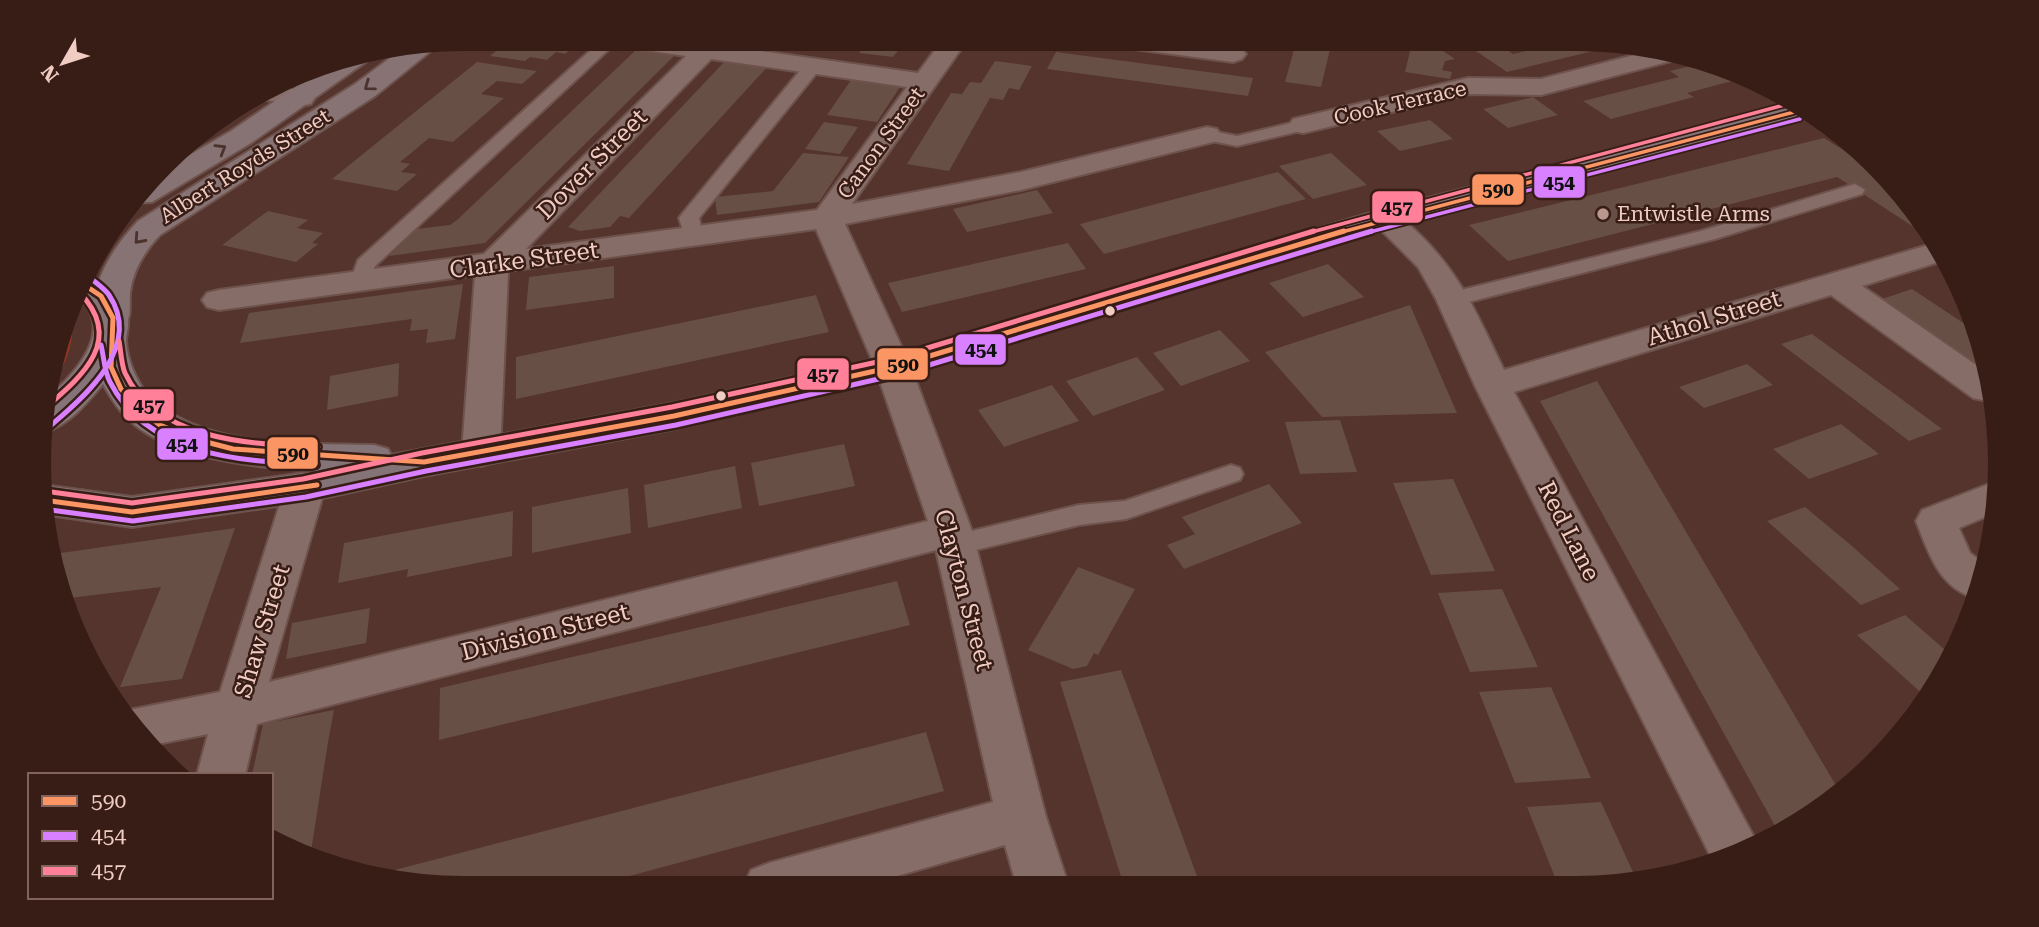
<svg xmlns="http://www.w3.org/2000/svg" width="2039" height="927" font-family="'Roboto Serif',serif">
	<rect width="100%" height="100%" fill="#54342d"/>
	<path fill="#8f3521" d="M71,315C76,345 65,368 46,390L47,381Z"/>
	<g fill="#684f45">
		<path d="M511,39H549L578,43L565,54L556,52L547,60L530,57L525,61L490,56Z"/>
		<path d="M870,39H907L893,57L859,53Z"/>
		<path d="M1297,39L1332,41L1321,87L1285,82Z"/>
		<path d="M1413,39H1425L1455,59L1445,61L1442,70L1452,72L1450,79L1405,72Z"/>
		<path d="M1458,39H1491L1513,54L1576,39L1614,46L1507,72Z"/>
		<path d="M637,49L675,55L485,243L389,256L417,229L450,225L457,220Z"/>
		<path d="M1056,52L1253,78L1248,96L1047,69Z"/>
		<path d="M727,59L769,65L629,218L620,216L610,227L580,231L568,227Z"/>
		<path d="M995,61L1032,66L1019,90L1009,88L1003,100L990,98L949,171L907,164L951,93L962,94L970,82L981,83Z"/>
		<path d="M477,62L537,71L522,84L497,81L481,94L504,98L453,142L429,138L410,154L400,162L410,164L401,172L417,174L397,191L332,179Z"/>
		<path d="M1702,63L1738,71L1747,77L1687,93L1694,97L1611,119L1583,101L1679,77L1670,71Z"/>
		<path d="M851,80L900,87L877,122L827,115Z"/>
		<path d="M1533,97L1558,115L1508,128L1483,109Z"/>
		<path d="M1430,120L1453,139L1400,151L1377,131Z"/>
		<path d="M824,122L858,127L840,154L805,149Z"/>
		<path d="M1824,138L1885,176L1923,233L1837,177L1508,261L1469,225Z"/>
		<path d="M803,153L849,157L819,202L717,215L715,197L773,191Z"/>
		<path d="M1331,153L1367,185L1313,199L1279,166Z"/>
		<path d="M1278,172L1306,199L1104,254L1080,224Z"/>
		<path d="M1037,190L1053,213L967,232L953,209Z"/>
		<path d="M268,211L308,220L297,228L323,233L312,243L318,244L296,262L222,245Z"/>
		<path d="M1068,243L1086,269L902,312L888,283Z"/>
		<path d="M1328,264L1364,297L1303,317L1269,283Z"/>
		<path d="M614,266V298L526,310L529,277Z"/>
		<path d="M463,284L455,339L426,343L428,329L410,331L412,319L240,343L249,313Z"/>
		<path d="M1912,289L1974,330L1982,370L1879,300Z"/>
		<path d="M816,295L829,332L516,399V357Z"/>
		<path d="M1410,305L1457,413L1322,417L1265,352Z"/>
		<path d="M1220,330L1250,361L1181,386L1153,353Z"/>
		<path d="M1812,334L1896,395L1942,429L1909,441L1781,344Z"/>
		<path d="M1137,357L1165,390L1093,416L1066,381Z"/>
		<path d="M399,363L398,396L327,410L330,376Z"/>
		<path d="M1747,364L1773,385L1704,408L1679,387Z"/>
		<path d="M1597,381L1841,794L1779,833L1540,401Z"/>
		<path d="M1052,385L1079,421L1004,447L978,410Z"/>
		<path d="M1340,420L1357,472L1300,474L1285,422Z"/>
		<path d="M1841,424L1879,454L1809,479L1773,449Z"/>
		<path d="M844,444L855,486L759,506L751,463Z"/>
		<path d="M735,466L742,508L648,528L644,485Z"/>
		<path d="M1453,479L1479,536L1495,571L1431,575L1393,483Z"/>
		<path d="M1269,484L1302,523L1184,569L1167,545L1195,534L1182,517Z"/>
		<path d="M628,488L631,533L532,553V507Z"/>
		<path d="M1805,507L1852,546L1900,589L1861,605L1767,521Z"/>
		<path d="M513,511L512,556L407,577L408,569L338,583L344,543Z"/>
		<path d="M235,528L182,679L120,687L161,587L69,598L54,554Z"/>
		<path d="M1078,567L1135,589L1098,655L1094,653L1087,666L1073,669L1028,650Z"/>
		<path d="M897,581L910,625L439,740L440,688Z"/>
		<path d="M1502,589L1538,667L1470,672L1438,593Z"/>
		<path d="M370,608L366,643L286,659L292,623Z"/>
		<path d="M1905,615L1951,655L1927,698L1857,635Z"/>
		<path d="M1121,670L1148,742L1198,879L1167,886H1124L1060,682Z"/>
		<path d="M1551,687L1591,778L1515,783L1479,692Z"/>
		<path d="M334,710L328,742L310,858L301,856L271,838V775H252L263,724Z"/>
		<path d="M926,732L944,791L585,888H463L383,873Z"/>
		<path d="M1601,802L1638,883L1558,885L1527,807Z"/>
	</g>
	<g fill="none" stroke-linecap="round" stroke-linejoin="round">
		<g stroke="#6e524c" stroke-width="4">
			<g id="lane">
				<path d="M603,39H620L375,266L367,287H353L350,282L358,260Z"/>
				<path d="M813,61L821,66L819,70L699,218L703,236L700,240H686L679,218L682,214L807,62Z"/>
				<path d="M1303,120L1309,121L1312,125L1309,129L1237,146L1201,139L1198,135L1207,130L1237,136Z"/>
				<path d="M1855,184L1865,190L1862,194L1715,239L1453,306L1442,299L1445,294L1701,231Z"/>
				<path d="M1231,465L1240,468L1243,474L1240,480L1126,519L1079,525L955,555L946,552L942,545L946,538L955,535L1079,505L1125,501Z"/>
			</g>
		</g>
		<g stroke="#6e524c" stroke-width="4">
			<g id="street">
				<path d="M611,39H674L918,73L943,39H968L852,204L1021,172L1207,127L1217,129L1221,135L1217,141L1021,190L845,224L911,367L972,531L1046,817L1069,887H1017L1005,845L858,887L743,888L751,870L769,863L993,802L936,550L257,724L245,775H197L208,734L152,745L124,711L220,692L285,488L291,478L305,474L319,478L325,488L269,682L928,521L875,367L816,229L508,271L500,452L494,462L481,466L468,462L462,452L475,275L219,310L207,307L202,300L207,293L219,290L484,254L686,56L624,47L615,44ZM711,59L907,87L817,210L526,249Z"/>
				<path d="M1106,39H1173L1233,46L1242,49L1246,54L1242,59L1233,62L1119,47L1110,44Z"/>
				<path d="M1646,52L1674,58L1671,61L1541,95L1468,94L1303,133L1293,131L1289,125L1293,119L1468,78L1541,79Z"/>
				<path d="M282,87L311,92L315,98L311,104L301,106L261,99Z"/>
				<path d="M1385,210C1398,213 1405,221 1415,230C1461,273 1477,315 1504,370L1925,246L1931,245L1942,261L1862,286L1982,369L1988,401L1973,398L1831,295L1514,392L1755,839L1758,845L1739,856L1714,863L1475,386L1436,299L1418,267L1370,219L1374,212Z"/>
				<path d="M1994,482L1997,483L1990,515L1959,528L1970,553L1981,561L1974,598C1938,586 1929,553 1916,521L1922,510Z"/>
			</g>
		</g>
		<g stroke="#6e524c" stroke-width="4">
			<g id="primary">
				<path d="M435,43L432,50L375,96L160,235C144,252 133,270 130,293C129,305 132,315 125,326L113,329L101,326C80,294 116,244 138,221L355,84L402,49Z"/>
				<path d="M370,54L367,61L251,143L152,202L135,203L160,172L231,131L335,60Z"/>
			</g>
		</g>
		<g stroke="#6e524c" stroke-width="4">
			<path id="highway" d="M1788,105L1807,117L1396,226L906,375L674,429L424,476L305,502L132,527L42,514L43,485L132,497L319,471C262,468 172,461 128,419C118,410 110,396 103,384C87,403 69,425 45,432L46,399C74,375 117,330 78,297L86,275C105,279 125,300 128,320C129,327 126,335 126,341C127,362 140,390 156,403C214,449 304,443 374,445L388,449L391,455L674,403L890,356L1374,212Z"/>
		</g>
		<use href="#lane" fill="#876d68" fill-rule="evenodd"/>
		<use href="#street" fill="#876d68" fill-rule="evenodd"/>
		<use href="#primary" fill="#877373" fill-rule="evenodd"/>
		<use href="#highway" fill="#857477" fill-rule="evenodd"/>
		<g stroke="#371d16" stroke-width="7">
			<path id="bus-1-far1" d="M1338,233L1798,111"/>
		</g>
		<g stroke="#371d16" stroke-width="10">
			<g id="bus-1">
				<path d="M83,284L101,296L113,318L111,367L121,389L136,407L160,425L191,438L233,449L424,462L674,416L893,367L1344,231"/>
				<path d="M43,500L132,512L317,485"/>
			</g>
		</g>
		<g stroke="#371d16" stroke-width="7">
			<path id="bus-2-far1" d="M1366,233L1800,119"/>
		</g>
		<g stroke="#371d16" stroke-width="10">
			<g id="bus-2">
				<path d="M101,345C104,357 104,371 110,382C148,457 243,461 316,465"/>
				<path d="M50,426C86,396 143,346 109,295C104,288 96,283 89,277"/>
				<path d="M43,509L133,521L306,497L426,471L676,425L896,375L1372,231"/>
			</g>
		</g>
		<g stroke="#371d16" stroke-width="7">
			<path id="bus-3-far1" d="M1308,233L1788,104"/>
		</g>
		<g stroke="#371d16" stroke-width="10">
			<g id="bus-3">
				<path d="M119,341C121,351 121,363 125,373C157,442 253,444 318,447"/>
				<path d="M46,407C84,375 124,339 80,293"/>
				<path d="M44,491L132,503L303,479L422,453L672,407L891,359L1314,231"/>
			</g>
		</g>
		<use href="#bus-1-far1" stroke="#fb9564" stroke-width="3.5"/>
		<use href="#bus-1" stroke="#fb9564" stroke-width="5"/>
		<use href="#bus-2-far1" stroke="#d880ff" stroke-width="3.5"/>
		<use href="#bus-2" stroke="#d880ff" stroke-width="5"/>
		<use href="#bus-3-far1" stroke="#ff8098" stroke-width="3.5"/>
		<use href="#bus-3" stroke="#ff8098" stroke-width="5"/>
	</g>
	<defs><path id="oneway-chevron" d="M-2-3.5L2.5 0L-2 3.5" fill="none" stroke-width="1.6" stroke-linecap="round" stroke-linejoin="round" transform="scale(1.75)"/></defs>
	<g stroke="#4b322d">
		<use href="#oneway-chevron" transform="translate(369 86) rotate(144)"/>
		<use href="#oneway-chevron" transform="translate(221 149) rotate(-31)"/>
		<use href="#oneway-chevron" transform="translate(139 239) rotate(132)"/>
	</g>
	<circle fill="#b9978e" stroke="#371d16" stroke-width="2.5" cx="1603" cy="214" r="7"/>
	<g fill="#f0ccc3" stroke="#371d16" stroke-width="2.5">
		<circle cx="1110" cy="311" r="6"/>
		<circle cx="721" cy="396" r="6"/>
	</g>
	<g text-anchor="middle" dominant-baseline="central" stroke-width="5" stroke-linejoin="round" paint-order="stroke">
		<g font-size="21" fill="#f0ccc3" stroke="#371d16">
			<text transform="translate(1400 103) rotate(-13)">Cook Terrace</text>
			<text transform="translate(881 143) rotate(-54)">Canon Street</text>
			<text transform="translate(245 166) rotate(-32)">Albert Royds Street</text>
		</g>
		<g font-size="21" fill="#f0ccc3" stroke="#371d16" text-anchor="start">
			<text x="1617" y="214">Entwistle Arms</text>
		</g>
		<g font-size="24" fill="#f0ccc3" stroke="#371d16">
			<text transform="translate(592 164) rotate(-45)">Dover Street</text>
			<text transform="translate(524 260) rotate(-8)">Clarke Street</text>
			<text transform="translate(1714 318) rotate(-17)">Athol Street</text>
			<text transform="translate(1569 531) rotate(63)">Red Lane</text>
			<text transform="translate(964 590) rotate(75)">Clayton Street</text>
			<text transform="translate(262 631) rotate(-73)">Shaw Street</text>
			<text transform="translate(545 632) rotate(-14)">Division Street</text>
		</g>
	</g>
	<path d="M0 0H2039V927H0ZM463 51H1576A412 412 0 0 1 1988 463V464A412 412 0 0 1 1576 876H463A412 412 0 0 1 51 464V463A412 412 0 0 1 463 51Z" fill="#371d16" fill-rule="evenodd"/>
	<g stroke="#371d16" stroke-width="2.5">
		<rect x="1533" y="165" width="53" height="34" rx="7" fill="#d880ff"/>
		<rect x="1471" y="173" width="54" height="33" rx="7" fill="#fb9564"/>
		<rect x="1371" y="190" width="53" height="34" rx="7" fill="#ff8098"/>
		<rect x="954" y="333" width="53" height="33" rx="7" fill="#d880ff"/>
		<rect x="876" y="347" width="53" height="34" rx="7" fill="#fb9564"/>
		<rect x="796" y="357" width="54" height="34" rx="7" fill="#ff8098"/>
		<rect x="122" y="388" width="53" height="34" rx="7" fill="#ff8098"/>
		<rect x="156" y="427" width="53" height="34" rx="7" fill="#d880ff"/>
		<rect x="266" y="436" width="53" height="34" rx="7" fill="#fb9564"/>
	</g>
	<g font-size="19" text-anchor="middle" font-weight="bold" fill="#111">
		<text x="1559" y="189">454</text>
		<text x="1498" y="196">590</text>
		<text x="1397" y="214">457</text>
		<text x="981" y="356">454</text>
		<text x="903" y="371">590</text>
		<text x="823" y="381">457</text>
		<text x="149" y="412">457</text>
		<text x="182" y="451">454</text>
		<text x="293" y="460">590</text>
	</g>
	<rect x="28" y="773" width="245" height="126" fill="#371d16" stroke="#81635b" stroke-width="2"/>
	<rect x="42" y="796" width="35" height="10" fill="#fb9564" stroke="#81635b" stroke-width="2"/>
	<text x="91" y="808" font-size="21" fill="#f0ccc3">590</text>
	<rect x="42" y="831" width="35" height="10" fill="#d880ff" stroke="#81635b" stroke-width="2"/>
	<text x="91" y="843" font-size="21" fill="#f0ccc3">454</text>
	<rect x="42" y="866" width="35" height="10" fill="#ff8098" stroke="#81635b" stroke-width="2"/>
	<text x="91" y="878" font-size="21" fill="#f0ccc3">457</text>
	<g transform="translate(63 63) rotate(231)" stroke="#371d16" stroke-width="5" paint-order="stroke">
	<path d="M0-5L12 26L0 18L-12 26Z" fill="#f0ccc3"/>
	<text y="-10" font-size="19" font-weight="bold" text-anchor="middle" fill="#f0ccc3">N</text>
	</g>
</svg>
